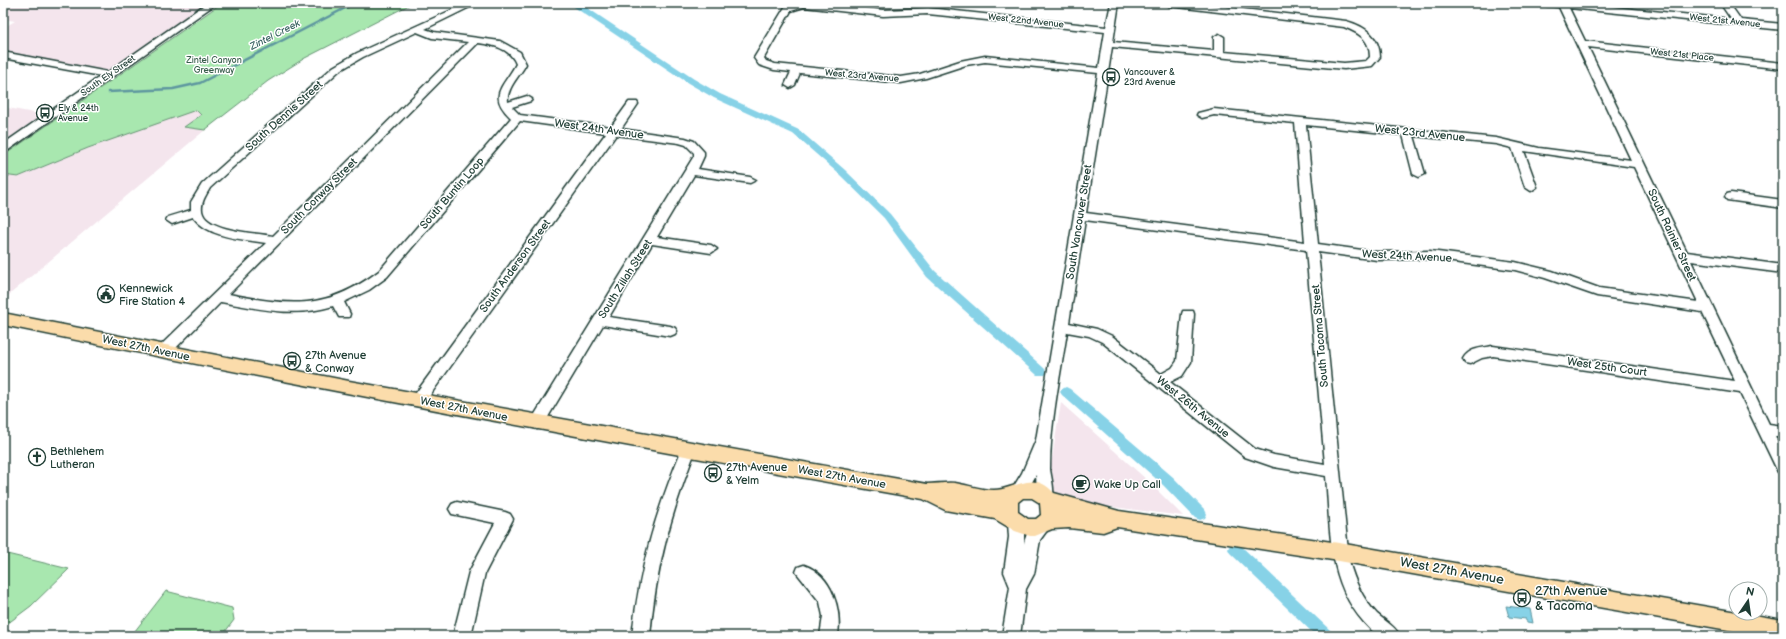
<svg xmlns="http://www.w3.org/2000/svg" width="1786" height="639" font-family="'Balsamiq Sans',sans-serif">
	<rect width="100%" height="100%" fill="#fff"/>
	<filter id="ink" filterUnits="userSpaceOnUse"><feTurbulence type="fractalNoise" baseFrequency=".025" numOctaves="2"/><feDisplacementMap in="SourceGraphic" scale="8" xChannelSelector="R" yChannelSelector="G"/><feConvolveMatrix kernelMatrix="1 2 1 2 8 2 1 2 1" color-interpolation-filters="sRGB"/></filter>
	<g filter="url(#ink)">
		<g fill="#f4e5ed">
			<path d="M3,3H206L107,71L3,51V28L15,21L3,19Z"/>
			<path d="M3,107L44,115L3,142Z"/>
			<path d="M196,109L201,115L185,127L205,130L3,300V175L18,177L88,148Z"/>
			<path d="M1061,403L1147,480L1183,516L1097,505L1080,506L1070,504L1051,491L1049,477Z"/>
		</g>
		<g fill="#a8e7af" stroke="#649272">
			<path d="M222,3H413L305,58L268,81L205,130L184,127L201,115L196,110L88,148L18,177L3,175V156Z"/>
			<path d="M3,553L69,569L31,606L3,627Z"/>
			<path d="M166,591L232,608L234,620L222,636H131Z"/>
		</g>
		<path fill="#87d2e7" stroke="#5d969f" d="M1506,606L1530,609L1533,623L1527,622L1526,619L1509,617Z"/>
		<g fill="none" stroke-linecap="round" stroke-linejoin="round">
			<path stroke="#5d969f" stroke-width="2.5" d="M108,92L173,89L200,83L355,3"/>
			<g fill="#87d2e7" fill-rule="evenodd">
				<path d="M574,3H580L694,79L720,94L799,130L845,170L890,214L935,271L1045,369L1047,372L1045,375H1037L927,277L884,218L839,174L793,134L714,98L688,83L574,7Z"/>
				<path d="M1066,387L1070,389L1173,477L1205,510L1207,514L1205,518L1200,520L1195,518L1163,485L1062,395L1060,392L1062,389Z"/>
				<path d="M1235,543L1240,545L1331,631L1333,636H1316L1230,553L1228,549L1230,545Z"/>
			</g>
			<g stroke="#1f3d34" stroke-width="3">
				<g id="minor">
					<path d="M207,3H217L7,151L3,152V144L101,76L3,58V52L108,72Z"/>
					<path d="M467,3H478L425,29L434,32L500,41L520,52L526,64C520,76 506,88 508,102L527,96L532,99L531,101L512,107L520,115L611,127L629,102H637L638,104L621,129L685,138L694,141L704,152V156L698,169L750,177L756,180L750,183L694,175L657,237L711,245L717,249L711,253L652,244L609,317L670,326L675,328L677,331L675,334L670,336L603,325L542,427L537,429L532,427L530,423L532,419L694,156V153L686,145L679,143L616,135L423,405L418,406L413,405L411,401L413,397L606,133L520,121L387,277L369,290L344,302L350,314L349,317H339L333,306C293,318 261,309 221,302L168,356L163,357L158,356L156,352L158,348L266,243C241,239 209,238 193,217L172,224L166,220L168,217L191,210V202L202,184L333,67L357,53ZM417,32L432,38L468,42L273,236C256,233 210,231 203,214C199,205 206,195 210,188L339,71L363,57ZM478,43C493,45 510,48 516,64C503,88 487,95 511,118L379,271C326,311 290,306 229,294Z"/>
					<path d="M798,3H819L883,10L928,8L1106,27L1111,3H1119L1113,42L1214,51V37L1219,34L1224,37V52L1344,63L1366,61L1370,57C1370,39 1359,33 1344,27L1169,6L1165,3H1192L1346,21C1365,26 1380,37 1380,57L1372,66L1344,69L1112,47L1086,213L1305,242L1295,123L1214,115L1202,118L1197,115L1198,113L1214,109L1496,138L1539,148L1631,160L1559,7L1547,6L1543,3H1574L1731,19L1720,3H1729L1741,20L1783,24V30L1569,8L1585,41L1783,63V69L1588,47L1687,252L1783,265V273L1691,261L1769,424L1783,426V438L1775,436L1783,453V474L1778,472L1740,393L1493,356L1482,358L1470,364L1465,363L1463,359C1469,348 1482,348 1493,346L1735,381L1702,312L1597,296L1545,278L1515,270L1430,259L1377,260L1318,252L1349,561C1355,582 1362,598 1377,614C1385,621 1395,626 1400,636H1378C1327,593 1331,537 1326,476L1274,467L1245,457L1102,342L1089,336L1067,332C1060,377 1050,423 1050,469C1051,478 1056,493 1051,502L1046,503L1041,502L1037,490L1036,475L1024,496L1019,497L1014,496L1011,491L1022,473L1036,440L1098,73L985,62L966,65L926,78L901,83L800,73L795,85L790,88L785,85L791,72L774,70L759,65L754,58L785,7ZM804,7L883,16L928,14L1105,32L1099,68L985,56L960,61L920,74L901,77L775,64L766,61L764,58L791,11ZM1306,125L1403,135L1413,174L1419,177L1425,174L1414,136L1496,144L1512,148L1525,187L1531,191L1537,187L1524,151L1634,167L1698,302L1599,288L1552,271L1515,262L1430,251L1377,252L1318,244ZM1085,220L1306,250L1325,464L1274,455L1255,449L1170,382L1182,376L1191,362L1194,314L1193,311H1183L1182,314L1177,361L1172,368L1161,374L1112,336L1097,329L1069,323Z"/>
					<path d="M1731,193L1783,200V208L1727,200L1725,197L1727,194Z"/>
					<path d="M689,443L694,445L696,449C671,514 656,566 650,636H632C640,566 655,514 682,449L684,445Z"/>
					<path d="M457,502L505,512L510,514L513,519L485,573L471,636H453L469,572L495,523L452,514L449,509L452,504Z"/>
					<path d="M1016,516L1022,518L1024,523V544C1026,532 1036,516 1049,520L1051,525L1040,540L1034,574L1026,589L1020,636H1002L1010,587L1004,572L1009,537L1008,523L1010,518Z"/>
					<path d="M804,565C832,575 842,609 838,636H820L823,616L820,602L796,572L798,567Z"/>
				</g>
			</g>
			<g stroke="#1f3d34" stroke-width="3">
				<path id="major" d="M3,313L349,381L927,484C936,484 946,482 955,483C968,485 981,490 994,490C1015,490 1033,469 1054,493L1119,511L1339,543L1783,620V636H1762L1339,561L1117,527L1103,532L1069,528L1052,529L1035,536H1030L1015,531L995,519L945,510L923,499C616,444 309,388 3,325ZM1023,498H1032L1040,503L1041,515L1036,519H1028L1018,512V502Z"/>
			</g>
			<use href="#minor" fill="#fff" fill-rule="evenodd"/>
			<use href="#major" fill="#fbdcab" fill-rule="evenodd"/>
		</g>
	</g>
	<defs>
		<g id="bus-ring" transform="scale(0.9)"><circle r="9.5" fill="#fff" stroke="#1f3d34" stroke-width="1.5"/><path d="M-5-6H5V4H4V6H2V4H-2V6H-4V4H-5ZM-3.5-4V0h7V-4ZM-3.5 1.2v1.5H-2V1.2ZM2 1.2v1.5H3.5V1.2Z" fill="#1f3d34"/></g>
		<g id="civic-ring" transform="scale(0.9)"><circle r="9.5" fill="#fff" stroke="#1f3d34" stroke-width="1.5"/><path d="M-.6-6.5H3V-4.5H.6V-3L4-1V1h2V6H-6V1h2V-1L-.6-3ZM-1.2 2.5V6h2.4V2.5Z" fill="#1f3d34"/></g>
		<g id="church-ring" transform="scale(0.9)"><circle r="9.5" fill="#fff" stroke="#1f3d34" stroke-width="1.5"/><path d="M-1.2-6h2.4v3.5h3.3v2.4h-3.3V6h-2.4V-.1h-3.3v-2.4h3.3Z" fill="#1f3d34"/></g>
		<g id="cafe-ring" transform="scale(0.9)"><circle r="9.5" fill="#fff" stroke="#1f3d34" stroke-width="1.5"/><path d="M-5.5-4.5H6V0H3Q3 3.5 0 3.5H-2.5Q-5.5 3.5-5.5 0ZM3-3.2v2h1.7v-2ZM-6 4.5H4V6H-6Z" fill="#1f3d34"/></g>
	</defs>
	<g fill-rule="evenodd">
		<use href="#bus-ring" x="1111" y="77"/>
		<use href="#bus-ring" x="45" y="113"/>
		<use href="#civic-ring" x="106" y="294"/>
		<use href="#bus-ring" x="292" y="361"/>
		<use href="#church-ring" x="37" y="457"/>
		<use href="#bus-ring" x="713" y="473"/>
		<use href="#cafe-ring" x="1081" y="484"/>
		<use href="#bus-ring" x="1522" y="598"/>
	</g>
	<g text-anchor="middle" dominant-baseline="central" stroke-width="3" stroke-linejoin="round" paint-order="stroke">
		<g font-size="9" fill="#1f3d34" stroke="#fff">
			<text transform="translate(1026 21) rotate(6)">West 22nd Avenue</text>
			<text transform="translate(1725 21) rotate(6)">West 21st Avenue</text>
			<text transform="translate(1682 55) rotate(6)">West 21st Place</text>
			<text transform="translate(108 76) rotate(-35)">South Ely Street</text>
			<text transform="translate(862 76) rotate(5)">West 23rd Avenue</text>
		</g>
		<g font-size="9" fill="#3a5f4d" stroke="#fff">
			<text x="214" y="60">Zintel Canyon<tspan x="214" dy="10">Greenway</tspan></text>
		</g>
		<g font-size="9" fill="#1f3d34" stroke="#fff" text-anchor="start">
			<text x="1124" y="72">Vancouver &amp;<tspan x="1124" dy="10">23rd Avenue</tspan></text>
			<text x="58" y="108">Ely &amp; 24th<tspan x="58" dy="10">Avenue</tspan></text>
		</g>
		<g font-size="10" font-style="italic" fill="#396261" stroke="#fff">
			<text transform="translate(275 35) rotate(-27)">Zintel Creek</text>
		</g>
		<g font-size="11" fill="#1f3d34" stroke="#fff">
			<text transform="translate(284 116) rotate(-42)">South Dennis Street</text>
			<text transform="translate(599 129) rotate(8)">West 24th Avenue</text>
			<text transform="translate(1420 133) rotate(6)">West 23rd Avenue</text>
			<text transform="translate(452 193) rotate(-49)">South Buntin Loop</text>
			<text transform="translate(319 196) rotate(-45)">South Conway Street</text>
			<text transform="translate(1079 222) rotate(-81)">South Vancouver Street</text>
			<text transform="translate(1672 235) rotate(65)">South Rainier Street</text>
			<text transform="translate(1407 256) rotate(3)">West 24th Avenue</text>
			<text transform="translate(515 266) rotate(-54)">South Anderson Street</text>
			<text transform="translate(625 279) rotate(-58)">South Zillah Street</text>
			<text transform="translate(1320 336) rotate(-95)">South Tacoma Street</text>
			<text transform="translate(146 348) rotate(12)">West 27th Avenue</text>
			<text transform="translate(1607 367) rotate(8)">West 25th Court</text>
			<text transform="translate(1193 407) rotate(39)">West 26th Avenue</text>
			<text transform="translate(464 409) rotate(11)">West 27th Avenue</text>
			<text transform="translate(842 477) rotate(10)">West 27th Avenue</text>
		</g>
		<g font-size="11" fill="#1f3d34" stroke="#fff" text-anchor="start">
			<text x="119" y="288">Kennewick<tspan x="119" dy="13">Fire Station 4</tspan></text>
			<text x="305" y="355">27th Avenue<tspan x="305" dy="13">&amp; Conway</tspan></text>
			<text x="50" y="451">Bethlehem<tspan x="50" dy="13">Lutheran</tspan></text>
			<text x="726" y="467">27th Avenue<tspan x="726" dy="13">&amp; Yelm</tspan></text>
			<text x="1094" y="484">Wake Up Call</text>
		</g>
		<g font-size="13" fill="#1f3d34" stroke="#fff">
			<text transform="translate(1452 571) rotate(10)">West 27th Avenue</text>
		</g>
		<g font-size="13" fill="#1f3d34" stroke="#fff" text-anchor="start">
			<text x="1535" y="591">27th Avenue<tspan x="1535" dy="15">&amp; Tacoma</tspan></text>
		</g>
	</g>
	<rect width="1786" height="639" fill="none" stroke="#fff" stroke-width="16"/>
	<rect x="8" y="8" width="1770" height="623" fill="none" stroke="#1f3d34" stroke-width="1.5" filter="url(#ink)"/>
	<g transform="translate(1748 601) rotate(13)"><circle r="19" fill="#ffffff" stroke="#a5b1ae"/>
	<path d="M0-3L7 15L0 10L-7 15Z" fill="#1f3d34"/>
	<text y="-6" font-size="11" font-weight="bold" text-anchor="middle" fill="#1f3d34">N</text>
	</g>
</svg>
